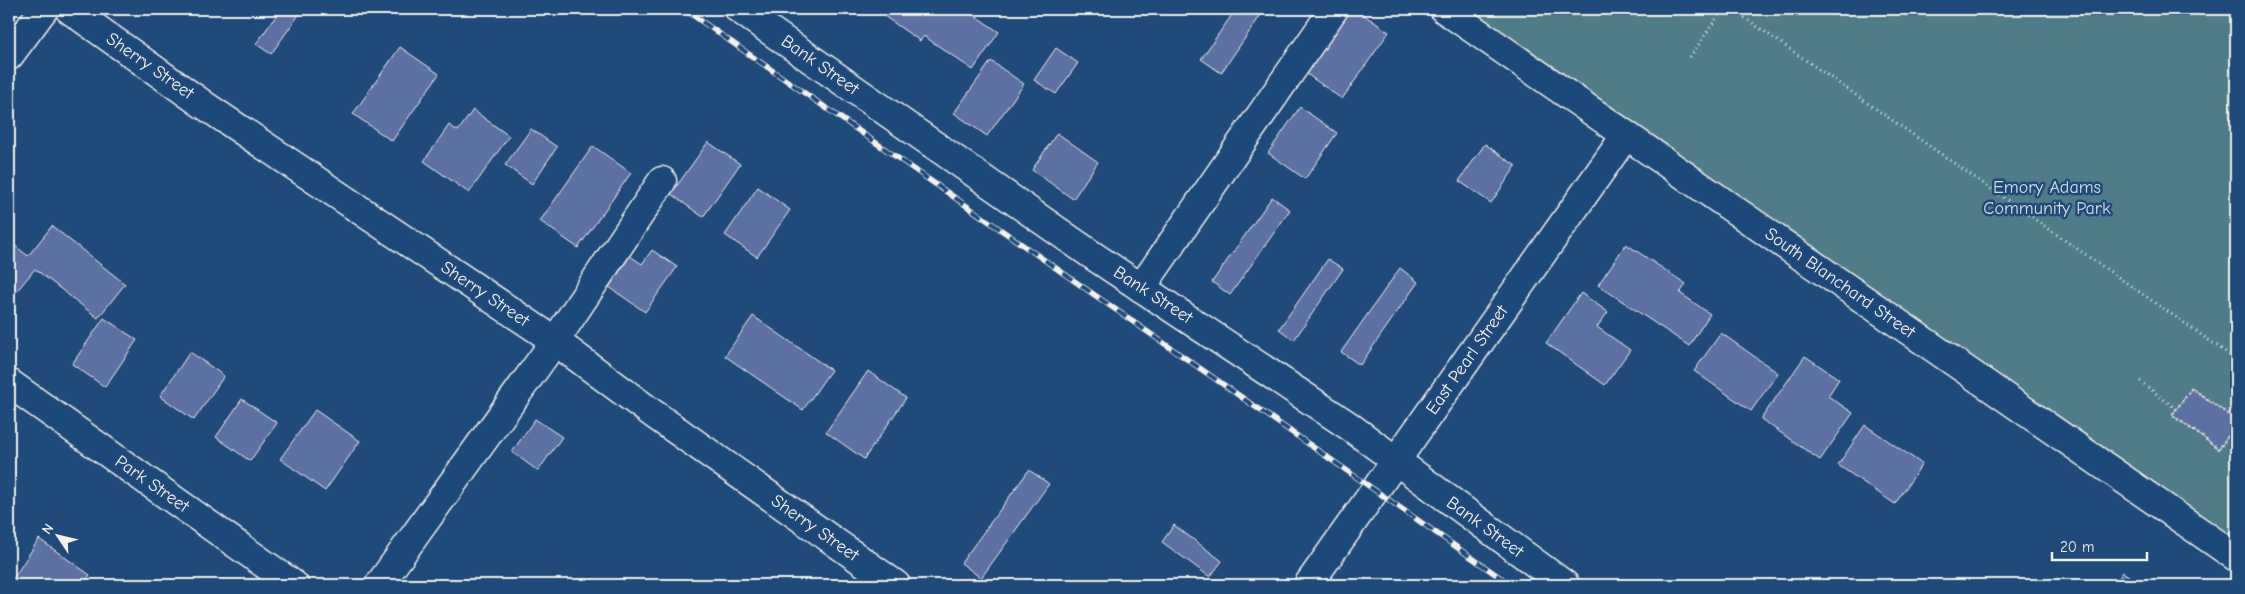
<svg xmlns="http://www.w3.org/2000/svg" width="2245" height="594" font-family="'Comic Neue',sans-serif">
	<rect width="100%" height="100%" fill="#1f4a7a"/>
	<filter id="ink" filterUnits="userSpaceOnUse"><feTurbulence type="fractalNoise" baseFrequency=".02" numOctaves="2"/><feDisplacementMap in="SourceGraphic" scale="10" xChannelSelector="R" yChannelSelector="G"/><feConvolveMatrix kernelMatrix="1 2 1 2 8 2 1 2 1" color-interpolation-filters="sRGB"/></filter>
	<g filter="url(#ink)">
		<path fill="#4f7c86" stroke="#a2b6b7" d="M1445,9H2236V558Z"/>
		<g fill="#5c71a2" stroke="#f4f1e8">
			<path d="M281,9H303L271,54L256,44Z"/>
			<path d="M889,9H965L999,32L973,70L924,36L920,41L884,16Z"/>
			<path d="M1236,9H1265L1221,73L1201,59Z"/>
			<path d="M1348,9H1355L1389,32L1342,99L1304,72Z"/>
			<path d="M400,47L439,74L392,141L353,114Z"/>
			<path d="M1056,48L1078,63L1056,94L1034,80Z"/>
			<path d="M991,61L1024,84L987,136L954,113Z"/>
			<path d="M1300,107L1337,133L1305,179L1268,153Z"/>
			<path d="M473,110L509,136L469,193L424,161L449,125L458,131Z"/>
			<path d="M531,129L557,147L532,184L505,165Z"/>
			<path d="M1057,133L1098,162L1073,199L1032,170Z"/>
			<path d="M708,142L740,164L703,217L671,194Z"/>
			<path d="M1485,144L1516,166L1491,203L1459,181Z"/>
			<path d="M593,146L631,173L578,248L540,221Z"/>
			<path d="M758,187L790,210L757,257L725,235Z"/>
			<path d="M1272,197L1290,210L1230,295L1212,282Z"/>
			<path d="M52,226L125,284L98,318L35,269L15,293L9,288V241L28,256Z"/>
			<path d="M1626,244L1686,284L1680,293L1710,314L1689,346L1598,285Z"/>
			<path d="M652,250L677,267L645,312L609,287L630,256L642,264Z"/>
			<path d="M1328,259L1343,269L1294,340L1279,329Z"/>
			<path d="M1400,268L1418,282L1360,365L1341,352Z"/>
			<path d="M1581,293L1608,312L1597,327L1630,350L1605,385L1546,343Z"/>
			<path d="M753,316L831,370L803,410L725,356Z"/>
			<path d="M104,318L137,340L105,387L72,364Z"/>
			<path d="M1721,333L1778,373L1751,411L1694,371Z"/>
			<path d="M190,352L224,376L194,420L160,396Z"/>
			<path d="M1805,356L1839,379L1828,396L1853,413L1820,460L1761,419Z"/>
			<path d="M868,371L906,398L864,459L826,432Z"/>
			<path d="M2192,388L2236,420V425L2219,449L2172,415Z"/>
			<path d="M242,399L277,423L250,461L216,437Z"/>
			<path d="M315,410L360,441L325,491L280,459Z"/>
			<path d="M535,419L562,437L538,471L512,452Z"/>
			<path d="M1865,425L1922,464L1895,504L1838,465Z"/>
			<path d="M1029,470L1049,484L981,578L961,563Z"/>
			<path d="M1174,525L1222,561L1210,577L1162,542Z"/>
			<path d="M39,539L90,575L83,585H9Z"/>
			<path d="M2123,572L2141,585H2114Z"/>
		</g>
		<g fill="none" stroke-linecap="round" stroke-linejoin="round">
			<g stroke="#f4f1e8" stroke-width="31">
				<g id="minor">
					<path d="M69,9L204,105L555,341L652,413L896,585"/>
					<path d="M739,9L1092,255L1349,426L1565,585"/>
					<path d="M1444,9L2236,557"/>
					<path d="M9,56L44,9"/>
					<path d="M1141,288L1334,9"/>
					<path d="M9,383L294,585"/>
					<path d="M379,585L555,341L662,181"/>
					<path d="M1308,585L1626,135"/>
				</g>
			</g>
			<g stroke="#f4f1e8" stroke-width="3" stroke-dasharray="1 4" stroke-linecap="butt">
				<path d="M1732,9L2236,359"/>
				<path d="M1690,57L1723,9"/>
				<path d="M2140,381L2176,409"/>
				<path d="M2236,420L2192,388L2172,415L2219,449L2236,425"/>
			</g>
			<use href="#minor" stroke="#1f4a7a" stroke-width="28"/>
			<g stroke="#f4f1e8" stroke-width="5.5">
				<path id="rail" d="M684,9L1511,585"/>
			</g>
			<use href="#rail" stroke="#1f4a7a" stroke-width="4" stroke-dasharray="11" stroke-linecap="butt"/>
		</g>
	</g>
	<g text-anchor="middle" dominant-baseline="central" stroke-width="5" stroke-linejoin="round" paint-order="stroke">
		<g font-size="18" fill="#f4f1e8" stroke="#1f4a7a">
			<text transform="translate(820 65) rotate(35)">Bank Street</text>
			<text transform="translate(150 66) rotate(35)">Sherry Street</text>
			<text transform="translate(1840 283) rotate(35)">South Blanchard Street</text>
			<text transform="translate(485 294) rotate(34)">Sherry Street</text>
			<text transform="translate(1153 295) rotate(33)">Bank Street</text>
			<text transform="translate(1467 360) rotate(-55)">East Pearl Street</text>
			<text transform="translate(152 484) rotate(35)">Park Street</text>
			<text transform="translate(1485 527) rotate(36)">Bank Street</text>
			<text transform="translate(815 528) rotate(35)">Sherry Street</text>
		</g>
		<g font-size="18" fill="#dbdfd9" stroke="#1f4a7a">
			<text x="2047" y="187">Emory Adams<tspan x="2047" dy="21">Community Park</tspan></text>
		</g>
	</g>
	<rect width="2245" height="594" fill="none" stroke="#1f4a7a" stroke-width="30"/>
	<rect x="15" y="15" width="2215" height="564" fill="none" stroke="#f4f1e8" stroke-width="2" filter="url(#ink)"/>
	<g transform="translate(58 536) rotate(305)" stroke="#1f4a7a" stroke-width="4" paint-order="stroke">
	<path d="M0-4L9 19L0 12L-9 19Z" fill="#f4f1e8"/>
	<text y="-8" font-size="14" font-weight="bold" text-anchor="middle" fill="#f4f1e8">N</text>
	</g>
	<path d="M2052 552v8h95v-8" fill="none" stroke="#f4f1e8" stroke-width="2.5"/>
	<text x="2060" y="552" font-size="15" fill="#f4f1e8" stroke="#1f4a7a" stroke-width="4" paint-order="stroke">20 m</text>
</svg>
